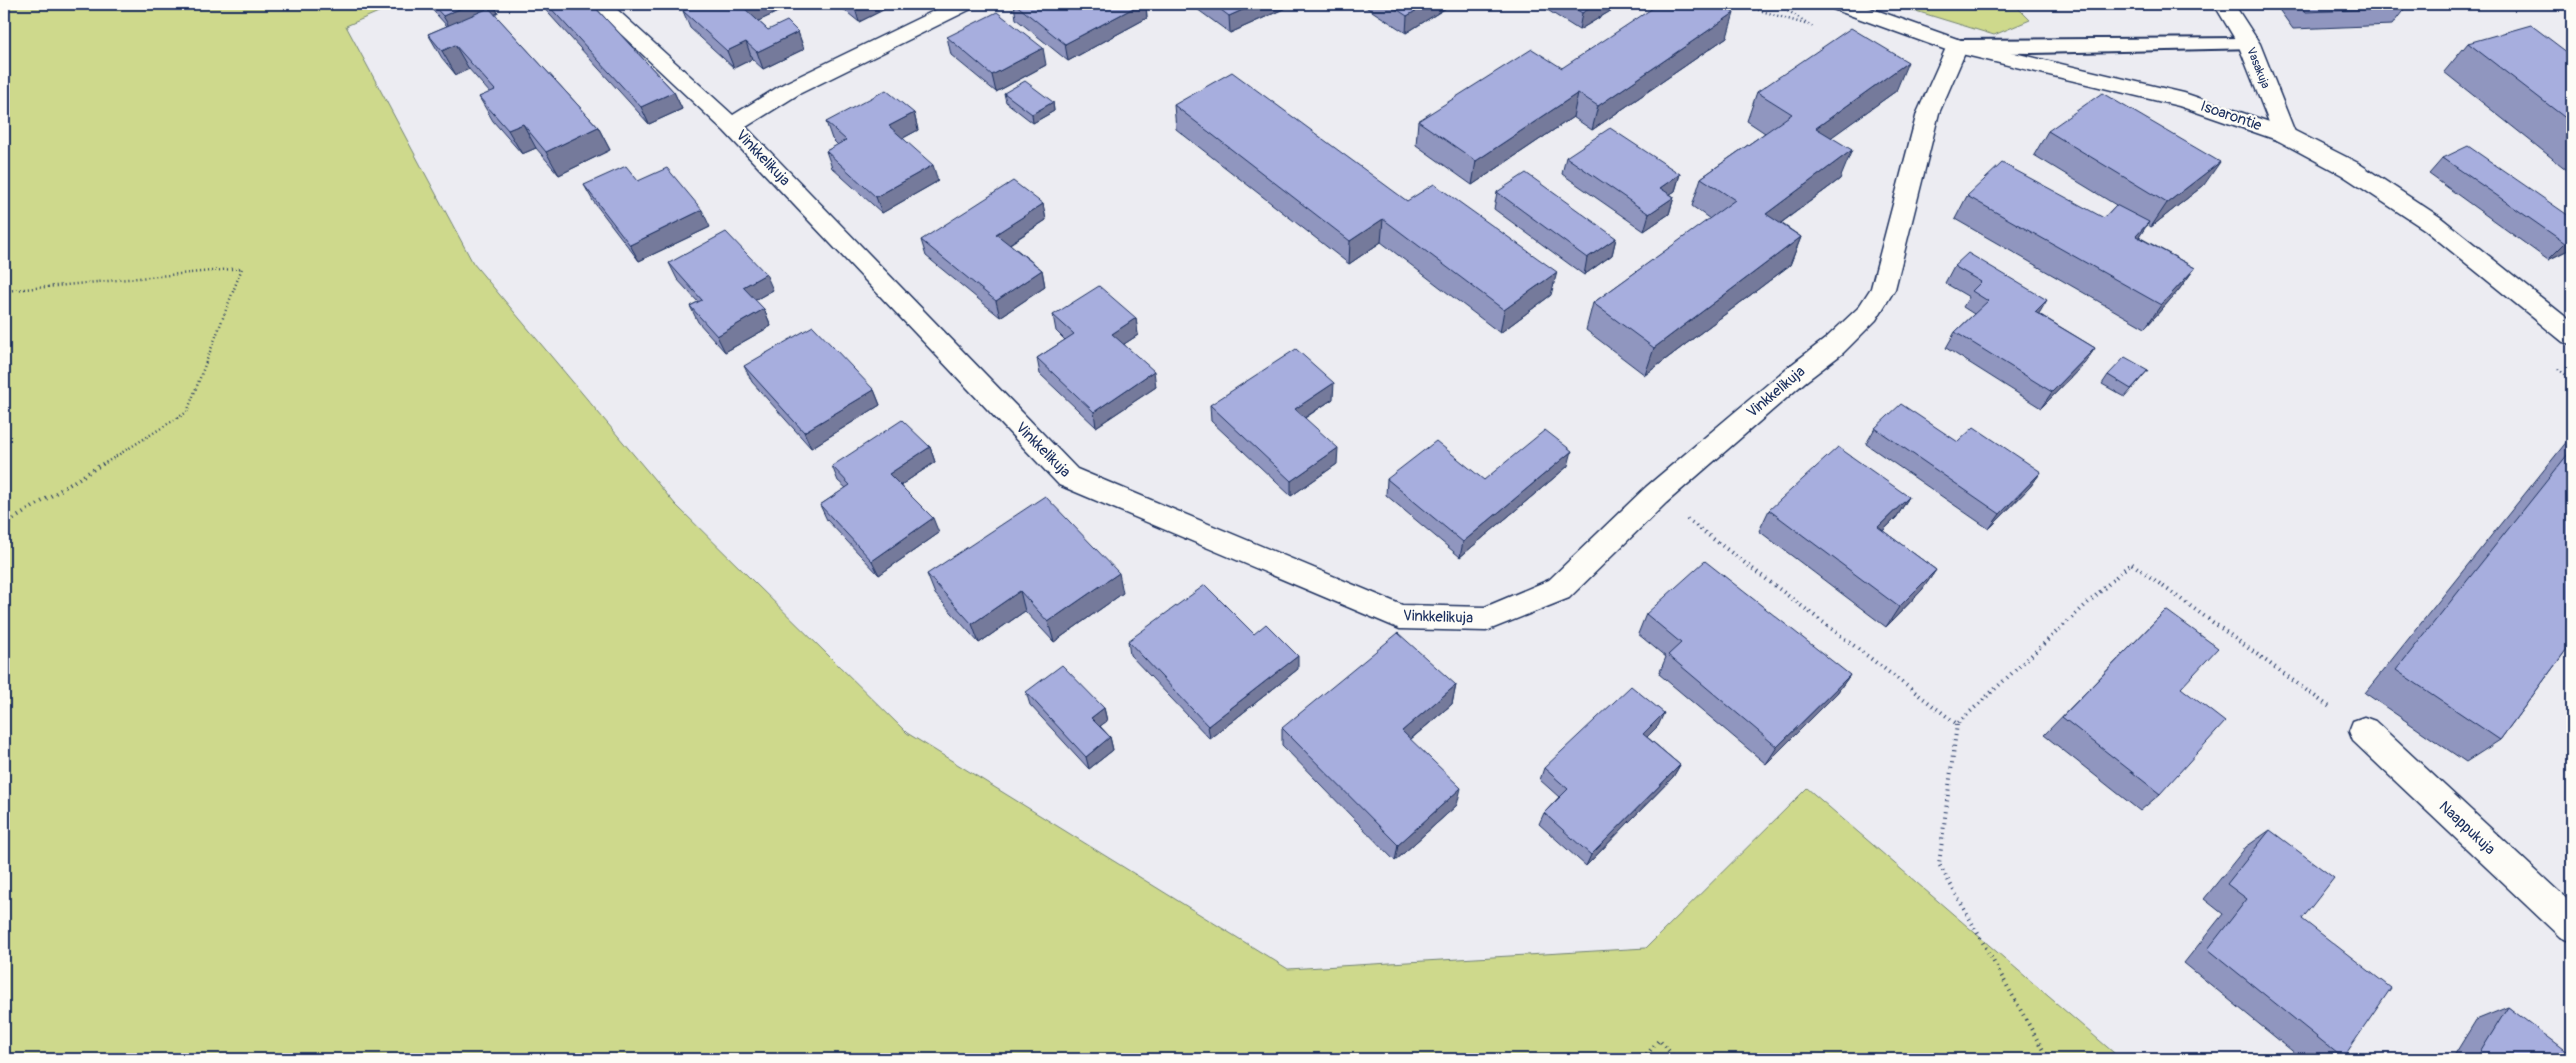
<svg xmlns="http://www.w3.org/2000/svg" width="2576" height="1063" font-family="Pangolin,sans-serif">
	<rect width="100%" height="100%" fill="#ececf2"/>
	<filter id="ink" filterUnits="userSpaceOnUse"><feTurbulence type="fractalNoise" baseFrequency=".02" numOctaves="2"/><feDisplacementMap in="SourceGraphic" scale="10" xChannelSelector="R" yChannelSelector="G"/><feConvolveMatrix kernelMatrix="1 2 1 2 8 2 1 2 1" color-interpolation-filters="sRGB"/></filter>
	<g filter="url(#ink)">
		<g fill="#ced98c" stroke="#748475">
			<path d="M4,4H397L346,26L473,263L675,504L907,733L1288,969L1646,948L1807,788L2121,1059H4Z"/>
			<path d="M1893,4H2014L2030,20L1994,35Z"/>
		</g>
		<g fill="none" stroke-linecap="round" stroke-linejoin="round">
			<g stroke="#1b2f5e" stroke-width="4">
				<path id="lane" d="M2249,38L2256,40L2259,44L2256,48L2032,53L1957,52L1950,50L1947,46L1950,42L1957,40Z"/>
			</g>
			<g stroke="#1b2f5e" stroke-width="3">
				<g id="street">
					<path d="M589,4H611L733,115L783,84L948,4H974L971,9L799,94L746,127L1077,469L1402,605L1485,607L1549,580L1646,487L1787,368L1825,339L1858,308L1871,288L1917,113L1949,41L1957,39L1965,41L1968,46L1939,113L1895,289L1876,320L1843,353L1805,382L1666,503L1569,598L1486,631L1400,629L1059,485L724,131Z"/>
					<path d="M2214,4H2234L2260,44L2296,135L2293,140L2285,143L2277,140L2274,135L2238,44Z"/>
					<path d="M2364,717L2375,721L2572,904V942L2560,937L2353,741L2349,731L2353,721Z"/>
				</g>
			</g>
			<g stroke="#1b2f5e" stroke-width="3">
				<path id="secondary" d="M1830,4H1859L1963,41L2184,93L2293,130L2358,163L2440,217L2572,322V344L2563,342L2424,229L2342,175L2277,140L2179,106L1949,51L1833,9Z"/>
			</g>
			<g stroke="#1b2f5e" stroke-width="2.5" stroke-dasharray="1 3" stroke-linecap="butt">
				<path d="M1739,4L1808,25"/>
				<path d="M1778,4L1813,27"/>
				<path d="M4,291L242,268L187,412L102,465"/>
				<path d="M2558,369L2572,379"/>
			</g>
			<g stroke="#1b2f5e" stroke-width="4" stroke-dasharray="1 4.5" stroke-linecap="butt">
				<path d="M1687,519L1957,724L2131,563L2331,708"/>
				<path d="M4,525L104,463"/>
				<path d="M1957,724L1939,864L2048,1059"/>
				<path d="M1643,1059L1659,1040L1676,1059"/>
			</g>
			<use href="#lane" fill="#fdfcf7" fill-rule="evenodd"/>
			<use href="#street" fill="#fdfcf7" fill-rule="evenodd"/>
			<use href="#secondary" fill="#fdfcf7" fill-rule="evenodd"/>
		</g>
		<g fill="#9096bf" stroke="#1b2f5e">
			<path d="M427,4H502L495,7L498,13L495,15L598,127L610,150L559,175L536,148L522,154L493,121L479,97L490,93L469,69L456,75L442,58L428,34L447,26Z"/>
			<path d="M540,4H592L674,92L682,109L649,124Z"/>
			<path d="M698,4H782L784,9L758,21L768,30L798,32L804,49L763,69L752,59L734,68L690,28L683,11Z"/>
			<path d="M837,4H895L859,22Z"/>
			<path d="M1014,4H1146L1147,18L1068,61L1016,19Z"/>
			<path d="M1190,4H1290V6L1230,33Z"/>
			<path d="M1361,4H1446V8L1406,33Z"/>
			<path d="M1538,4H1622L1579,30Z"/>
			<path d="M2043,4H2082L2044,5Z"/>
			<path d="M2275,4H2401L2405,8L2392,25L2293,29Z"/>
			<path d="M947,37L1046,65L996,92L951,55Z"/>
			<path d="M1727,37L1592,130L1573,117L1472,185L1416,145L1418,121L1562,68Z"/>
			<path d="M2468,43L2572,56V174L2444,72Z"/>
			<path d="M1896,91L1831,137L1840,179L1781,223L1801,237L1790,265L1645,375L1586,330L1593,303L1710,219L1692,206L1701,178L1765,133L1747,121L1757,92Z"/>
			<path d="M1004,93L1053,102L1054,111L1033,123L1006,102Z"/>
			<path d="M1174,105L1407,201L1551,295L1500,333L1381,242L1349,264L1176,129Z"/>
			<path d="M914,113L918,130L903,138L938,181L882,213L832,168L826,151L838,145L832,139L826,122Z"/>
			<path d="M2048,131L2204,185L2151,227L2147,224L2139,237L2195,268L2178,291L2145,328L1955,219L1967,196L2104,218L2116,205L2034,155Z"/>
			<path d="M1566,157L1680,174L1675,191L1670,194L1674,197L1669,214L1644,231L1562,174Z"/>
			<path d="M2443,158L2572,218V248L2548,260L2429,174Z"/>
			<path d="M638,181L710,227L639,261L593,201L584,185Z"/>
			<path d="M1497,192L1616,238L1612,255L1584,275L1494,209Z"/>
			<path d="M1043,204L1046,220L1010,244L1042,270L1045,287L1000,317L926,256L921,240Z"/>
			<path d="M669,263L773,290L755,300L764,309L771,326L725,352L698,322L690,306L698,302L677,279Z"/>
			<path d="M1954,266L2039,314L2095,348L2084,364L2041,408L1946,348L1955,332L1974,314L1963,307L1969,297L1945,283Z"/>
			<path d="M1053,315L1136,318L1138,335L1124,344L1156,387L1096,427L1040,374L1037,358L1065,340L1056,331Z"/>
			<path d="M744,366L874,390L880,405L811,448L752,382Z"/>
			<path d="M2148,370L2125,397L2102,384L2108,375Z"/>
			<path d="M1333,399L1305,418L1337,464L1291,496L1211,421L1210,405Z"/>
			<path d="M1875,428L2041,472L2030,487L1989,529L1866,444Z"/>
			<path d="M2572,435V642L2500,740L2466,762L2365,693Z"/>
			<path d="M930,447L935,462L901,485L939,533L879,575L827,520L820,505L846,488L838,481L832,466Z"/>
			<path d="M1568,466L1460,557L1386,495L1387,479L1484,480Z"/>
			<path d="M1909,497L1896,518L1883,531L1936,570L1922,590L1886,627L1759,531L1769,510Z"/>
			<path d="M927,574L1123,593L1054,642L1025,611L979,643L935,594Z"/>
			<path d="M2166,610L2181,688L2160,794L2140,811L2044,735Z"/>
			<path d="M1646,614L1850,675L1837,693L1766,764L1659,674L1666,657L1638,634Z"/>
			<path d="M1254,634L1298,669L1210,739L1130,655L1128,641Z"/>
			<path d="M1456,685L1452,704L1410,740L1457,805L1395,861L1282,745V728Z"/>
			<path d="M1026,692L1104,708L1107,721L1100,726L1110,737L1113,750L1089,769L1030,705Z"/>
			<path d="M1658,726L1647,737L1680,765L1673,777L1586,866L1539,824L1544,813L1559,797L1540,780L1544,768Z"/>
			<path d="M2270,830L2302,919L2343,1058L2339,1059H2302L2184,963L2223,914L2204,899L2246,847Z"/>
			<path d="M2508,1007L2569,1059H2452L2476,1020Z"/>
		</g>
		<g fill="#757a9b" stroke="#1b2f5e">
			<path d="M471,4H502L495,7L498,13L453,33L443,16Z"/>
			<path d="M753,4H782L784,9L750,25L744,8Z"/>
			<path d="M857,4H895L859,22L854,5Z"/>
			<path d="M1141,4H1146L1147,18L1068,61L1065,44Z"/>
			<path d="M1256,4H1290V6L1230,33L1229,16Z"/>
			<path d="M1427,4H1446V8L1406,33L1407,16Z"/>
			<path d="M1597,4H1622L1579,30L1582,13Z"/>
			<path d="M1734,13L1727,37L1592,130L1598,106Z"/>
			<path d="M798,32L804,49L763,69L757,52Z"/>
			<path d="M746,42L752,59L734,68L727,51Z"/>
			<path d="M455,45L469,69L456,75L442,51Z"/>
			<path d="M1043,48L1046,65L996,92L992,75Z"/>
			<path d="M1908,62L1896,91L1804,157L1816,128Z"/>
			<path d="M674,92L682,109L649,124L641,107Z"/>
			<path d="M1578,93L1573,117L1472,185L1476,161Z"/>
			<path d="M1053,102L1054,111L1033,123L1032,114Z"/>
			<path d="M914,113L918,130L894,143L889,126Z"/>
			<path d="M523,124L536,148L522,154L508,130Z"/>
			<path d="M598,127L610,150L559,175L546,152Z"/>
			<path d="M1852,150L1840,179L1755,242L1766,214Z"/>
			<path d="M2220,162L2204,185L2151,227L2167,203Z"/>
			<path d="M933,165L938,181L882,213L876,197Z"/>
			<path d="M1680,174L1675,191L1655,204L1660,188Z"/>
			<path d="M1674,197L1669,214L1644,231L1649,214Z"/>
			<path d="M1043,204L1046,220L1000,250L996,234Z"/>
			<path d="M702,210L710,227L639,261L630,245Z"/>
			<path d="M1383,219L1381,242L1349,264L1350,241Z"/>
			<path d="M2149,222L2133,246L2136,236Z"/>
			<path d="M1801,237L1790,265L1645,375L1654,348Z"/>
			<path d="M1616,238L1612,255L1584,275L1587,258Z"/>
			<path d="M2572,240V248L2548,260L2565,243Z"/>
			<path d="M2195,268L2178,291L2145,328L2161,305Z"/>
			<path d="M1042,270L1045,287L1000,317L996,301Z"/>
			<path d="M1557,272L1551,295L1500,333L1504,310Z"/>
			<path d="M766,274L773,290L750,303L743,287Z"/>
			<path d="M2047,300L2037,317L2035,312Z"/>
			<path d="M764,309L771,326L725,352L717,336Z"/>
			<path d="M1136,318L1138,335L1115,350L1112,334Z"/>
			<path d="M2095,348L2084,364L2041,408L2052,392Z"/>
			<path d="M1154,371L1156,387L1096,427L1094,412Z"/>
			<path d="M1334,383L1333,399L1295,424V409Z"/>
			<path d="M874,390L880,405L811,448L804,432Z"/>
			<path d="M930,447L935,462L895,489L889,474Z"/>
			<path d="M1338,448L1337,464L1291,496V481Z"/>
			<path d="M1572,451L1568,466L1460,557L1463,542Z"/>
			<path d="M2041,472L2030,487L1989,529L2000,514Z"/>
			<path d="M1909,497L1896,518L1865,548L1878,527Z"/>
			<path d="M933,518L939,533L879,575L872,561Z"/>
			<path d="M1936,570L1922,590L1886,627L1899,607Z"/>
			<path d="M1119,573L1123,593L1054,642L1048,622Z"/>
			<path d="M1020,591L1025,611L979,643L972,624Z"/>
			<path d="M1298,656V669L1210,739L1208,726Z"/>
			<path d="M1850,675L1837,693L1766,764L1777,747Z"/>
			<path d="M1456,685L1452,704L1399,749L1402,731Z"/>
			<path d="M1104,708L1107,721L1095,730L1091,718Z"/>
			<path d="M1664,713L1658,726L1637,747L1643,734Z"/>
			<path d="M1110,737L1113,750L1089,769L1086,757Z"/>
			<path d="M1680,765L1673,777L1586,866L1591,855Z"/>
			<path d="M1461,788L1457,805L1395,861L1398,845Z"/>
		</g>
		<g fill="#a7aede" stroke="#1b2f5e">
			<path d="M432,4H471L443,16Z"/>
			<path d="M547,4H592L674,92L641,107Z"/>
			<path d="M698,4H753L744,8L768,30L787,21L798,32L757,52L746,42L727,51L683,11Z"/>
			<path d="M1015,4H1141L1065,44Z"/>
			<path d="M1213,4H1256L1229,16Z"/>
			<path d="M1389,4H1427L1407,16Z"/>
			<path d="M1568,4H1597L1582,13Z"/>
			<path d="M1659,4H1719L1734,13L1598,106L1578,93L1476,161L1418,121L1532,49L1562,68Z"/>
			<path d="M2299,4H2401L2405,8L2305,12Z"/>
			<path d="M489,8L598,127L546,152L523,124L508,130L479,97L495,90L455,45L442,51L428,34Z"/>
			<path d="M997,12L1043,48L992,75L947,37Z"/>
			<path d="M2531,25L2572,56V123L2468,43Z"/>
			<path d="M1851,28L1908,62L1816,128L1852,150L1766,214L1801,237L1654,348L1593,303L1735,200L1701,178L1792,114L1757,92Z"/>
			<path d="M1232,72L1407,201L1434,184L1557,272L1504,310L1383,219L1350,241L1174,105Z"/>
			<path d="M1025,81L1053,102L1032,114L1004,93Z"/>
			<path d="M886,90L914,113L889,126L933,165L876,197L826,151L846,140L826,122Z"/>
			<path d="M2102,93L2220,162L2167,203L2048,131Z"/>
			<path d="M1610,128L1680,174L1660,188L1674,197L1649,214L1566,157Z"/>
			<path d="M2468,146L2572,218V240L2565,243L2443,158Z"/>
			<path d="M2002,163L2104,218L2116,205L2149,222L2136,236L2195,268L2161,305L1967,196Z"/>
			<path d="M626,166L638,181L667,168L702,210L630,245L584,185Z"/>
			<path d="M1526,173L1616,238L1587,258L1497,192Z"/>
			<path d="M1013,181L1043,204L996,234L1042,270L996,301L921,240Z"/>
			<path d="M726,232L766,274L743,287L764,309L717,336L690,306L702,300L669,263Z"/>
			<path d="M1968,253L2047,300L2035,312L2095,348L2052,392L1955,332L1988,301L1972,291L1981,282L1954,266Z"/>
			<path d="M1099,286L1136,318L1112,334L1154,371L1094,412L1037,358L1074,334L1053,315Z"/>
			<path d="M813,326L874,390L804,432L744,366Z"/>
			<path d="M1296,349L1334,383L1295,409L1338,448L1291,481L1210,405Z"/>
			<path d="M2125,357L2148,370L2131,389L2108,375Z"/>
			<path d="M1901,404L1958,442L1974,427L2041,472L2000,514L1875,428Z"/>
			<path d="M902,420L930,447L889,474L933,518L872,561L820,505L850,485L832,466Z"/>
			<path d="M1545,430L1572,451L1463,542L1387,479L1436,441L1484,480Z"/>
			<path d="M1838,447L1909,497L1878,527L1936,570L1899,607L1769,510Z"/>
			<path d="M2572,449V642L2500,740L2396,670Z"/>
			<path d="M1045,496L1119,573L1048,622L1020,591L972,624L927,574Z"/>
			<path d="M1705,561L1850,675L1777,747L1668,655L1681,643L1646,614Z"/>
			<path d="M1205,585L1254,634L1266,624L1298,656L1208,726L1128,641Z"/>
			<path d="M2166,610L2218,648L2181,688L2225,722L2160,794L2062,717Z"/>
			<path d="M1398,633L1456,685L1402,731L1461,788L1398,845L1282,728Z"/>
			<path d="M1062,665L1104,708L1091,718L1110,737L1086,757L1026,692Z"/>
			<path d="M1631,686L1664,713L1643,734L1680,765L1591,855L1544,813L1568,789L1544,768Z"/>
			<path d="M2270,830L2334,878L2302,919L2391,988L2343,1058L2208,949L2247,899L2227,884Z"/>
			<path d="M2508,1007L2572,1055L2569,1059H2476Z"/>
		</g>
	</g>
	<g text-anchor="middle" dominant-baseline="central" stroke-width="4.5" stroke-linejoin="round" paint-order="stroke">
		<g font-size="12" fill="#1b2f5e" stroke="#fdfcf7">
			<text transform="translate(2258 68) rotate(68)">Vasakuja</text>
		</g>
		<g font-size="15" fill="#1b2f5e" stroke="#fdfcf7">
			<text transform="translate(2231 116) rotate(19)">Isoarontie</text>
			<text transform="translate(763 158) rotate(46)">Vinkkelikuja</text>
			<text transform="translate(1776 392) rotate(-40)">Vinkkelikuja</text>
			<text transform="translate(1043 450) rotate(45)">Vinkkelikuja</text>
			<text transform="translate(1438 617) rotate(2)">Vinkkelikuja</text>
			<text transform="translate(2467 828) rotate(43)">Naappukuja</text>
		</g>
	</g>
	<rect width="2576" height="1063" fill="none" stroke="#fdfcf7" stroke-width="20"/>
	<rect x="10" y="10" width="2556" height="1043" fill="none" stroke="#1b2f5e" stroke-width="2" filter="url(#ink)"/>
</svg>
